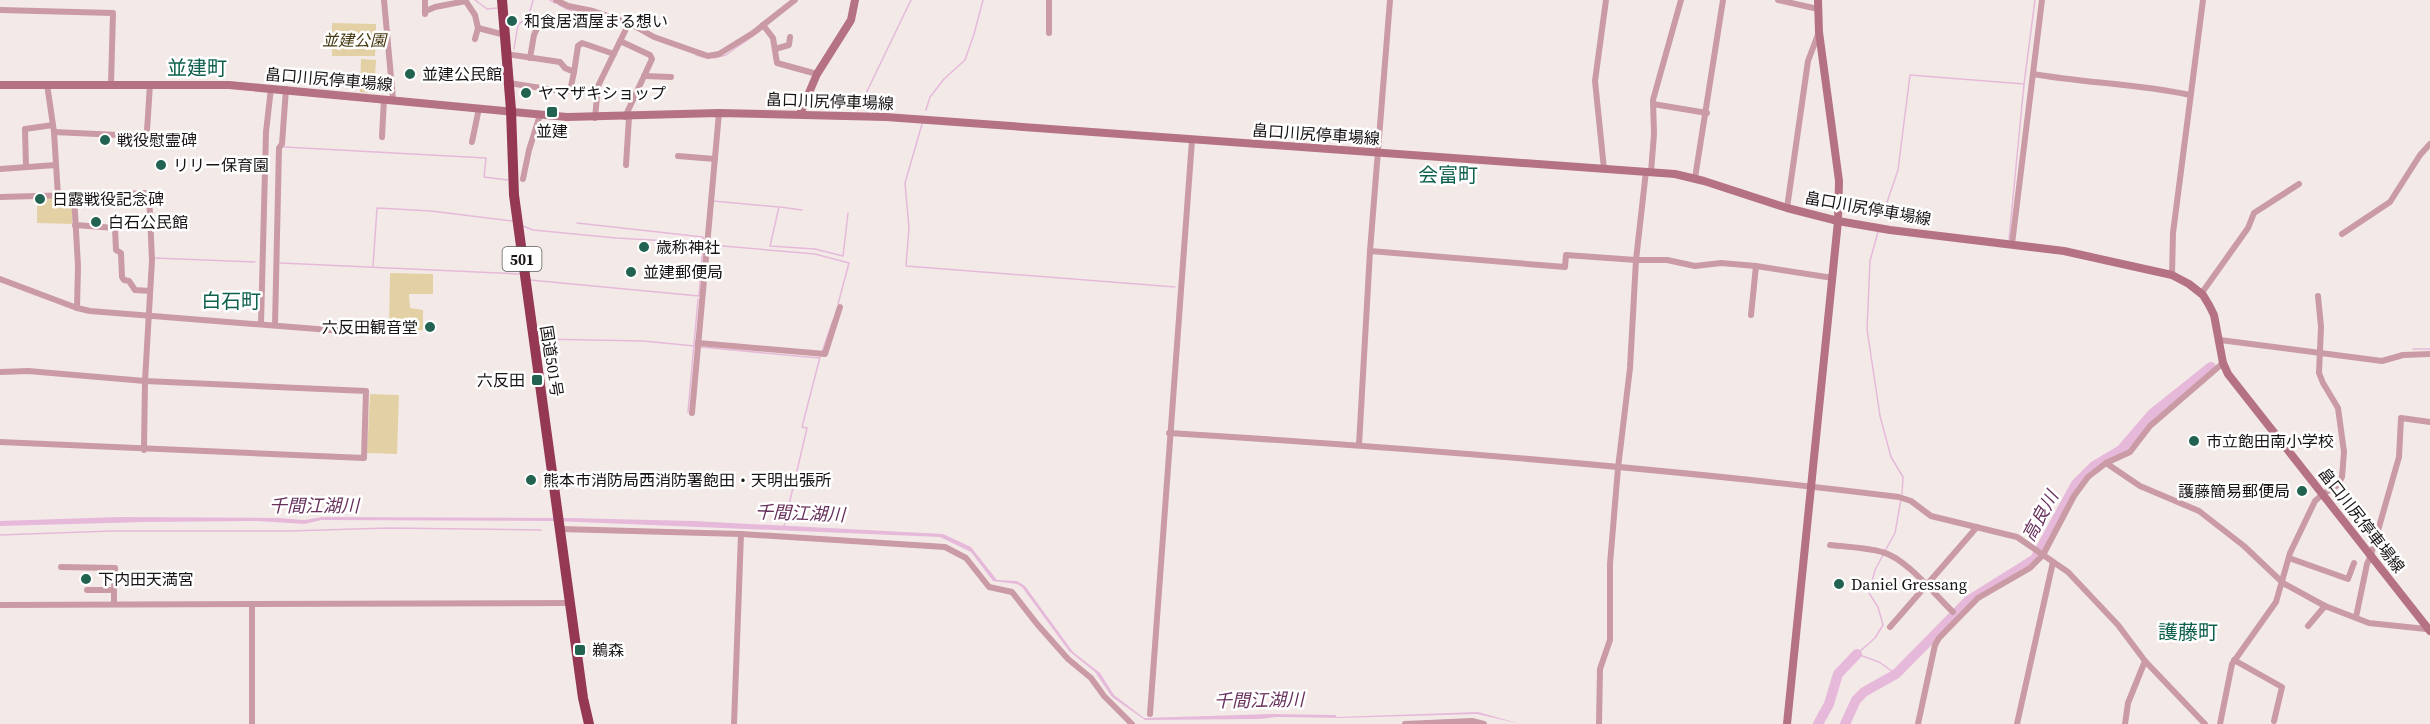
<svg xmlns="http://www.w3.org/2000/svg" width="2430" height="724" font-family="'Source Serif 4','Noto Sans JP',serif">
	<rect width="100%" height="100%" fill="#f3eae8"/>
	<g fill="#e3d1a5">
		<path d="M332,23L376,24L375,56H332Z"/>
		<path d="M361,59L376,60L374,93L360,92Z"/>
		<path d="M72,197V224L37,223V199Z"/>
		<path d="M390,273L433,274V294H409L410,308L423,310V330L389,331Z"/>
		<path d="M370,394L399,395L397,454L367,453Z"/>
	</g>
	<path fill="#e6b9da" d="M119,517L278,518L305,520L322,517L570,518L694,521L943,534L971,547L997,580L1017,581L1025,586L1073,652L1100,673L1114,695L1144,718L1274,714L1336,715V717L1478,712L1521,724L1477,714L1340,718L1277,717L1260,719L1145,720L1112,697L1095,672L1069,651L1022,587L1017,584L993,581L971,552L940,537L554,521L321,520L305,524L257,521L145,522L0,526V521Z"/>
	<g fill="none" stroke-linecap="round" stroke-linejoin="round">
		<g stroke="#e6b9da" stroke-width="1.5">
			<path d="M475,0L487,9L497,8"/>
			<path d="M550,0L555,3"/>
			<path d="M559,5L567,9L615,22"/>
			<path d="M514,49L518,25L529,15L533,0"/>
			<path d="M696,55L706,58"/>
			<path d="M714,58L726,55L763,29"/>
			<path d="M858,110L911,0"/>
			<path d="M926,110L930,97L944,79L965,60L974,34L983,0"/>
			<path d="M922,124L905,183L909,228L906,266L1175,287"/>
			<path d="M284,147L486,158L484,177L508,180"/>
			<path d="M713,201L779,207L770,246L815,249L843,256L848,213"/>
			<path d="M780,207L802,210"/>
			<path d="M1882,217L1898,170L1910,75L2024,84"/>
			<path d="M577,223L703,237V239"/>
			<path d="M523,226L533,230L616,238L705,243"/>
			<path d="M1878,232L1870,261L1867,329L1880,416L1891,457L1903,477L1902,494"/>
			<path d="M2009,239L2024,84L2035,0"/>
			<path d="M711,245L815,254L849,263L838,304"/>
			<path d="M154,258L255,262"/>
			<path d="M280,263L519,274"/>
			<path d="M373,266L377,208L431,211L513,221"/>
			<path d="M530,280L699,296L703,244"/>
			<path d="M540,339L643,341L695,346"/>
			<path d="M701,347L819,358"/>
			<path d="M2413,349H2430"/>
			<path d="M822,352L833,320"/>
			<path d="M688,412L698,299"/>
			<path d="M784,526L807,428L802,427L820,357"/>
			<path d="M0,535L111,531H289L388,528L541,530"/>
			<path d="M1885,551L1895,533L1901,499"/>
			<path d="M1883,555L1875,570L1869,593L1878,607L1883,625L1875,638L1857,654L1879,662L1896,674"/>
		</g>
		<g stroke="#e6b9da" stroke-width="10">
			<path d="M1818,724L1829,704L1838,674L1857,654"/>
			<path d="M1845,724L1856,700L1864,692L1896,674L1968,601L2035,559L2076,484L2094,466L2121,450L2152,414L2211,367"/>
		</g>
		<g stroke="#ca9ba5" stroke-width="6">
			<path d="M384,0L393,99"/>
			<path d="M425,0V14"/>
			<path d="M465,0L475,15L478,28L505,35"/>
			<path d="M556,0L568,6L593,11L629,23L654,37L708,56L719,54L753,33L795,0"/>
			<path d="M1778,0L1818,9"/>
			<path d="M0,10L113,13L111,84"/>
			<path d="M426,11L435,7L466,1"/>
			<path d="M763,25L773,38L777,63L817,74"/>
			<path d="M1049,33V0"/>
			<path d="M475,39L478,28"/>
			<path d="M620,41L650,55L652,59L625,117"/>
			<path d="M775,49L789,45L790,37"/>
			<path d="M506,54L560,62L565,68L574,72L578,46L582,43L614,54"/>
			<path d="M530,58L534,35L540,22L555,24"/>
			<path d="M2033,74C2085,83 2138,84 2190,95"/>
			<path d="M644,76L671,77"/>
			<path d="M509,83L560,91H597"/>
			<path d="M47,84L54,132L58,196"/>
			<path d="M570,91L574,72"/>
			<path d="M1653,104L1707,113"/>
			<path d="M595,118L598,86L629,23"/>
			<path d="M147,131L150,84"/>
			<path d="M54,132L161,137"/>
			<path d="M382,137L384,99"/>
			<path d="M472,142L479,108"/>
			<path d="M678,156L715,159"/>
			<path d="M626,165L629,117"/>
			<path d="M26,166L25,129L53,125"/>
			<path d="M0,169L56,165"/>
			<path d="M1604,169L1595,81L1606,0"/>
			<path d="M1651,172L1654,134L1653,100L1681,0"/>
			<path d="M1695,178L1723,0"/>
			<path d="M523,179L529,150L540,115"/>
			<path d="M74,196L78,266L77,308"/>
			<path d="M0,197L149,193L152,260L145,381L144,450"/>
			<path d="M1787,208L1808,61L1819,32"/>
			<path d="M75,225L115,228L116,250L121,253L122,277L124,280L129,281L135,290L150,291"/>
			<path d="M2342,234L2390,202L2420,155L2430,144"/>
			<path d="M2012,244L2042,0"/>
			<path d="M1370,251L1565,267L1566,255L1636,260H1667L1695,266L1721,263L1756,266L1833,278"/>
			<path d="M2172,275L2173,233L2203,0"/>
			<path d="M0,279L77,308L90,311L368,333"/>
			<path d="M2201,294L2248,228L2254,213L2299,184"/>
			<path d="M1751,315L1756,266"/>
			<path d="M261,324L266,132L271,88"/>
			<path d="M275,325L279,148L282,144L286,89"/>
			<path d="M2220,340L2382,361L2403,355L2430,354"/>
			<path d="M698,343L825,354L840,307"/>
			<path d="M0,372L28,371L145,381L366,391L364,458L0,442"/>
			<path d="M692,413L719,113"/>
			<path d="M1169,433C1413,448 1657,467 1899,497L1911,501L1931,516L2017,537L2068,572L2118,625L2145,661L2205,724"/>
			<path d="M1359,445L1370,251L1390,0"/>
			<path d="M2106,463L2140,486L2199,511L2244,546L2283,583L2325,606L2369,623L2426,629"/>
			<path d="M560,529L741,534L945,547L966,558L989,587L1012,592L1037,624L1068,659L1091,678L1104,696L1132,724"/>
			<path d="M1830,545C1847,547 1866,547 1882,552C1906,558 1935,595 1953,612"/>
			<path d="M2289,558L2348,579L2354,563"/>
			<path d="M61,567L115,568L114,590"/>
			<path d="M87,590H114V604"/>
			<path d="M0,605L571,603"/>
			<path d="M2356,617L2367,564L2371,555L2399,457L2401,418L2430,422"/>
			<path d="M2308,626L2325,606"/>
			<path d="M1890,627L1977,527"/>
			<path d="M2234,660L2282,687L2274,721"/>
			<path d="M1150,714L1192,140"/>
			<path d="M252,724V604"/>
			<path d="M734,724L741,534"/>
			<path d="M1405,724L1472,721L1484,724"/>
			<path d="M1599,724L1600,669L1610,640V564L1618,468L1630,368L1636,260L1646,171"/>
			<path d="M1918,724L1935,645L1939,638L1978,598L2030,568L2043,555L2074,496L2088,477L2106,463L2130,452L2150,426L2223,363"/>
			<path d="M2017,724L2053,562"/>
			<path d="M2125,724L2128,703L2145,661"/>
			<path d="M2220,724L2232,664L2276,602L2290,553L2315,501L2323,494L2338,485L2342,477L2344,452L2338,408L2323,383L2319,373L2321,327L2318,296"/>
		</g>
		<g stroke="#b57282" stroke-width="8">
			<path d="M0,85H229L567,117L719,113L886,117L1675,174L1704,181L1787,208L1838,221L1890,230L2064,251L2172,275L2189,284L2203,295L2209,305L2214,315L2223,363L2228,374L2430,631"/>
			<path d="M800,114L817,74L851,20L855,0"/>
			<path d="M1787,724L1838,221L1839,181L1819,32L1818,0"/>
		</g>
		<path stroke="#953854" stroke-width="10" d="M502,0L511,110L514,195L583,698L589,724"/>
	</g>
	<g fill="#216251" stroke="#fff" stroke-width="2">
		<circle cx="512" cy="21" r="6"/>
		<circle cx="410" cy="74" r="6"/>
		<circle cx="526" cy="93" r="6"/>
		<rect x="546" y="106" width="12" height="12" rx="3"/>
		<circle cx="105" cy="140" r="6"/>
		<circle cx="161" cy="165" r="6"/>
		<circle cx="40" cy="199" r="6"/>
		<circle cx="96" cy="222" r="6"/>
		<circle cx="644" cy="247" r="6"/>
		<circle cx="631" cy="272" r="6"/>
		<circle cx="430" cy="327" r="6"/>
		<rect x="531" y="374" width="12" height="12" rx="3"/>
		<circle cx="2194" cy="441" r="6"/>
		<circle cx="531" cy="480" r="6"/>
		<circle cx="2302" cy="491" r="6"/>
		<circle cx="86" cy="579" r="6"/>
		<circle cx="1839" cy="584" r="6"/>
		<rect x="574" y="644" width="12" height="12" rx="3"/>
	</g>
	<g text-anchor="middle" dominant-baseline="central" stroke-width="5" stroke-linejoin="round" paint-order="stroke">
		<rect fill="#fff" stroke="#5d5b5a" stroke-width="1.5" x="502.5" y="247" width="39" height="24" rx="4.5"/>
		<g font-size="15" font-weight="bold" fill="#181514">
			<text x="522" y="259">501</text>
		</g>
		<g font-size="16" fill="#181514" stroke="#fff" text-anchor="start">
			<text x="524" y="21">和食居酒屋まる想い</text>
			<text x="422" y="74">並建公民館</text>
			<text x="538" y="93">ヤマザキショップ</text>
			<text x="552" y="131" text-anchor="middle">並建</text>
			<text x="117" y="140">戦役慰霊碑</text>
			<text x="173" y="165">リリー保育園</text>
			<text x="52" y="199">日露戦役記念碑</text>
			<text x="108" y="222">白石公民館</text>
			<text x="656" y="247">歳称神社</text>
			<text x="643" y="272">並建郵便局</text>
			<text x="418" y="327" text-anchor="end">六反田観音堂</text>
			<text x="525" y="380" text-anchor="end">六反田</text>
			<text x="2206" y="441">市立飽田南小学校</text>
			<text x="543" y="480">熊本市消防局西消防署飽田・天明出張所</text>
			<text x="2290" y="491" text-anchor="end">護藤簡易郵便局</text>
			<text x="98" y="579">下内田天満宮</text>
			<text x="1851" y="584">Daniel Gressang</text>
			<text x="592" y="650">鵜森</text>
		</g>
		<g font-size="16" font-style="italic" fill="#463811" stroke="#fff">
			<text x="354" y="40">並建公園</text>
		</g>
		<g font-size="16" fill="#181514" stroke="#fff">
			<text transform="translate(329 79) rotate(5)">畠口川尻停車場線</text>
			<text transform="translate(830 101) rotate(2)">畠口川尻停車場線</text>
			<text transform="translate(1316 134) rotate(4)">畠口川尻停車場線</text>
			<text transform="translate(1868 208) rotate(10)">畠口川尻停車場線</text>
			<text transform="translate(552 361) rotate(81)">国道501号</text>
			<text transform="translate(2362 520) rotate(52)">畠口川尻停車場線</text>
		</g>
		<g font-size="18" font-style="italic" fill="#68315c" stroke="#fff">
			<text x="314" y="505">千間江湖川</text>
			<text transform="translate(800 513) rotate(2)">千間江湖川</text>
			<text transform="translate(2040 516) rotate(-61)">高良川</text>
			<text transform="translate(1259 700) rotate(-1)">千間江湖川</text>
		</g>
		<g font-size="20" fill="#0f614e" stroke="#fff">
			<text x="197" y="68">並建町</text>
			<text x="1448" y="175">会富町</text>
			<text x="231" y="301">白石町</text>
			<text x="2188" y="632">護藤町</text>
		</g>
	</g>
</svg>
